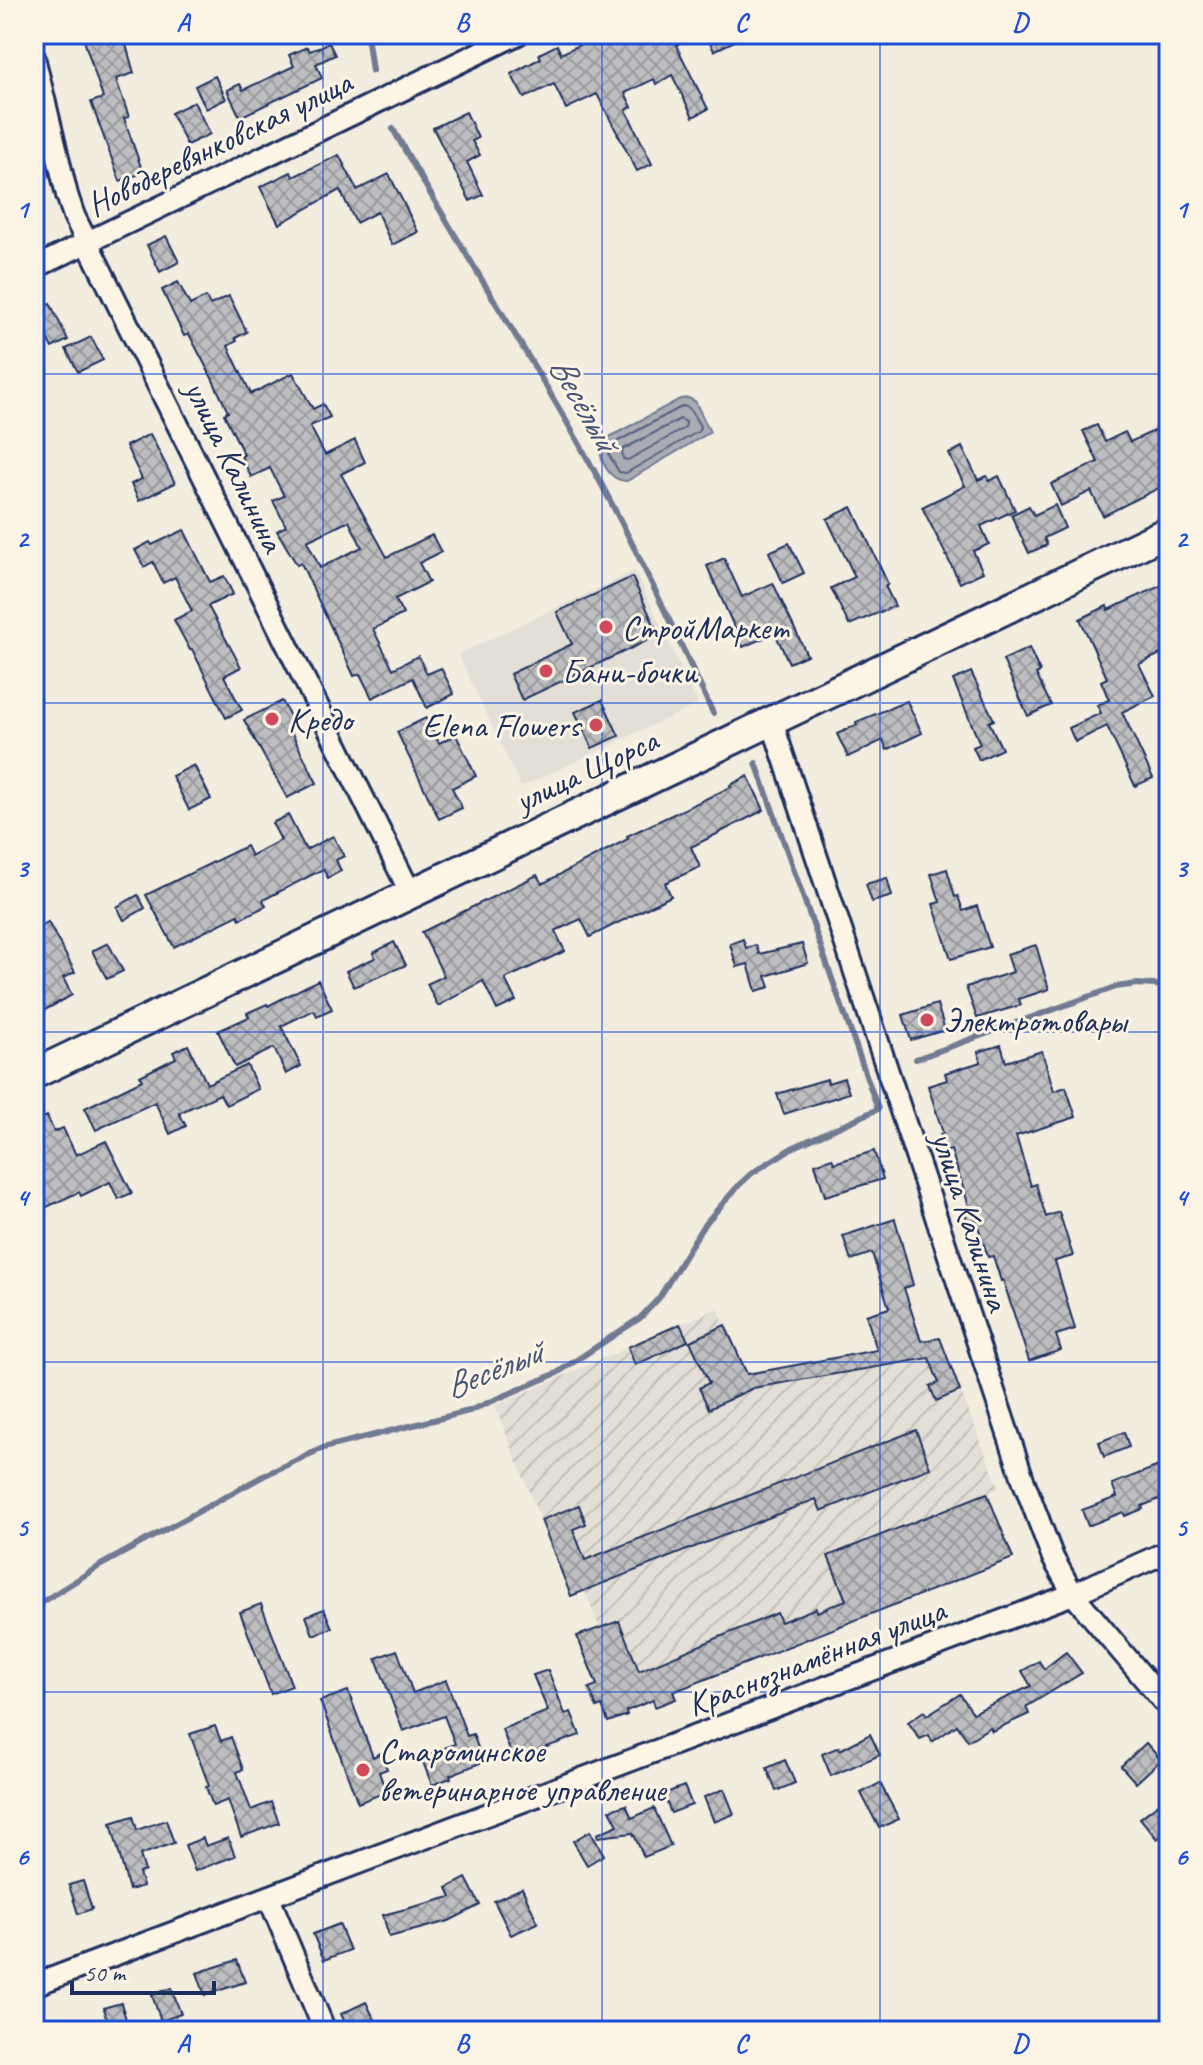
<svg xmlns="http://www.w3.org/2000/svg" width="1203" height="2065" font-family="Caveat,sans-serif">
	<defs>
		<pattern id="industrial-furrows" width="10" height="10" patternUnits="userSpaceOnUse" patternTransform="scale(2)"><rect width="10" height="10" fill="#e3dfd6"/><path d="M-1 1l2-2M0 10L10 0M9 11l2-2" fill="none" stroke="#c2c0ba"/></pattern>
		<pattern id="building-cross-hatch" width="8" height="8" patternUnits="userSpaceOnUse" patternTransform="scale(2)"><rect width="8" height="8" fill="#bebec0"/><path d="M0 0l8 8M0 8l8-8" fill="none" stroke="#9a9b9f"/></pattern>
	</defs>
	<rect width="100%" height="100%" fill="#f3ede0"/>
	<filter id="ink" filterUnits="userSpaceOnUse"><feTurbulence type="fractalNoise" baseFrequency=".0125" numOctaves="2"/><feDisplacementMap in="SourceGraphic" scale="16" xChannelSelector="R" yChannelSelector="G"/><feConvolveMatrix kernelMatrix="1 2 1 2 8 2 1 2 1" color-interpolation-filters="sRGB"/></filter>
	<g filter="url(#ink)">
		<path fill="#e3dfd6" d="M635,571L698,704L521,787L458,654Z"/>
		<path fill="url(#industrial-furrows)" d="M717,1308L747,1374L940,1338L999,1488L987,1493L1013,1558L674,1692L676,1699L655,1707L652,1700L632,1709L585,1591L571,1596L495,1406Z"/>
		<path fill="#a9acb3" stroke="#707a91" stroke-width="2" d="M688,398L695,401L710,432L627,481C609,481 596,457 602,441L680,399Z"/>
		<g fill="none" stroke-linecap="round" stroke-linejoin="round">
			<g stroke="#546180" stroke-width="2">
				<path d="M683,406L689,408L700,426L699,431L626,473L619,472L609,455V446Z"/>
				<path d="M680,419L686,422L685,428L628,460L623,459L622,450Z"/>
			</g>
			<g stroke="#707a91" stroke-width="6">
				<path d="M367,34L372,71"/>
				<path d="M393,129C449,229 511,325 568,424C622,517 667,615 713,713"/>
				<path d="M916,1059L1116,987L1137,984L1169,986"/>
				<path d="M34,1607L101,1565L265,1475L323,1448L469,1411L557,1373L640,1318L659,1298L703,1226L740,1184L752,1173L792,1148L878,1109L756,763"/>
			</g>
		</g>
		<g fill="url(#building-cross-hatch)" stroke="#1b2f5e" stroke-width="2" fill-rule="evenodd">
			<path d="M82,34H123L134,73L116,79L129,117L124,118L143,173L120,181L91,102L103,98Z"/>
			<path d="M601,34H698L676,45L708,109L693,117L672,75L656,84L654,79L625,93L632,107L626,110L652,164L637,171L597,94L566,109L554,84L524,98L511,74L541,58L539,54L557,45L561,54Z"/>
			<path d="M706,34H749L714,51Z"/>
			<path d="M329,43L335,55L316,64L322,78L240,117L227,90L240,84L243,90L294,66L289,55L307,47L310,51Z"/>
			<path d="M215,76L226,99L206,109L195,86Z"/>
			<path d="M194,102L210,134L187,145L171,113Z"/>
			<path d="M466,112L478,138L472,141L480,155L467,162L483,195L470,201L433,128Z"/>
			<path d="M339,155L357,190L389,174L418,232L392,245L377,212L356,223L340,190L279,224L260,187L291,172L293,177Z"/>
			<path d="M166,236L179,262L160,272L147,245Z"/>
			<path d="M178,282L190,305L206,297L210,305L229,296L247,332L235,338L237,341L228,346L251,394L293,373L313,409L323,404L330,417L310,426L325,455L355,440L365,462L341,474L387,557L432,535L441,552L419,563L429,582L395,599L403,614L373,629L393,669L418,656L427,674L441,668L454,694L427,708L413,678L372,698L360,674L354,676L301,563L297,565L277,531L286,526L273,501L284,496L270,468L251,477L241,456L244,455L224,414L228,412L212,378L189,334L184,336L162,290ZM349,521L362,547L320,568L307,541Z"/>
			<path d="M50,303L68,340L52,348L34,312Z"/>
			<path d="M91,337L103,360L78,372L66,349Z"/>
			<path d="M1169,424V483L1103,516L1091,491L1061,506L1051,484L1098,462L1083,431L1097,425L1105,442L1125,432L1130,442Z"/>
			<path d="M150,434L175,483L139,501L131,484L142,479L126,446Z"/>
			<path d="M962,447L978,480L987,476L989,481L999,476L1015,510L981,526L989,544L973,551L983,572L960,583L922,507L965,486L949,454Z"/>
			<path d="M1055,505L1065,528L1044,538L1047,545L1029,553L1011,515L1029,506L1034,515Z"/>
			<path d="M852,507L888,584L885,586L895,606L849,625L831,588L855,577L827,519Z"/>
			<path d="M184,530L210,582L224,576L233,594L208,606L241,667L224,676L242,710L226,718L192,649L190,650L174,620L192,611L175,577L163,583L153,562L144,567L135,550L150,542L152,545Z"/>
			<path d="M789,543L804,573L783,583L769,552Z"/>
			<path d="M724,558L742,597L773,583L807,655L789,663L775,633L743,647L707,566Z"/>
			<path d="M632,577L659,635L522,700L510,674L572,644L557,612Z"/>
			<path d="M1169,582V650L1139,664L1155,696L1122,712L1153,778L1135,786L1107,726L1075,742L1069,728L1101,713L1097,705L1109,700L1101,681L1107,678L1080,619L1107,606L1108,610Z"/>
			<path d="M1029,648L1040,672L1036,674L1051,705L1028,716L1003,660Z"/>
			<path d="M971,672L994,720L989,722L1002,749L979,760L973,747L980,744L953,680Z"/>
			<path d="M602,700L619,736L592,748L575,712Z"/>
			<path d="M282,701L295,726L289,728L317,783L287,798L244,720Z"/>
			<path d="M907,701L922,733L887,750L883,740L848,757L837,734L857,725L856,722Z"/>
			<path d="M426,718L439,743L456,735L476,776L452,788L462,808L439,819L397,732Z"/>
			<path d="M194,765L211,799L189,810L172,776Z"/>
			<path d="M748,776L764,810L691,847L700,867L665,883L671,896L590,937L581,919L555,931L565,951L505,979L516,1001L497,1010L483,981L438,1006L427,984L444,976L422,932L537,875L542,884L628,839L627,836L731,787L730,785Z"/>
			<path d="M288,815L306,850L333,836L344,856L336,860L341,871L328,878L323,869L263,900L266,906L240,919L238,915L174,947L146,895L246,846L251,856L281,840L272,823Z"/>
			<path d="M947,869L955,897L958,896L963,911L977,906L990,947L951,959L933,904L940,902L931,874Z"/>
			<path d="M887,878L892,896L872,902L866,884Z"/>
			<path d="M138,895L145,908L124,920L117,907Z"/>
			<path d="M48,922L75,972L63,978L72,995L34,1016V930Z"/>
			<path d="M743,939L746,948L756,945L759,954L802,944L808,963L766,976L770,987L756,991L748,964L737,967L730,944Z"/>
			<path d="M394,942L406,965L354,987L346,971L375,958L373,953Z"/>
			<path d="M108,943L123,971L107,979L92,951Z"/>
			<path d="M1036,945L1049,989L1019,999L1021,1005L977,1018L966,987L1013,972L1007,954Z"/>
			<path d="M318,980L332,1009L317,1016L314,1010L281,1026L301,1066L286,1074L274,1048L235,1067L218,1031L249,1017L247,1013L267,1004L268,1006Z"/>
			<path d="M937,1004L945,1030L911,1040L903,1015Z"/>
			<path d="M188,1045L207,1084L247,1065L258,1089L226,1105L220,1094L179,1113L186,1126L170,1134L155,1102L96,1130L85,1108L142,1080L140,1076L176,1058L173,1052Z"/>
			<path d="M1001,1045L1006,1062L1042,1051L1054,1091L1066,1087L1076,1117L1016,1136L1031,1186L1036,1184L1046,1217L1059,1212L1073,1256L1055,1261L1075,1329L1056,1335L1061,1350L1029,1361L1003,1280L1001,1281L993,1256L988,1257L976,1220L968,1222L963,1208L969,1206L951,1150L945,1152L940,1134L943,1133L928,1086L947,1080L945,1073L981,1062L978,1052Z"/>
			<path d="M844,1078L849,1093L784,1114L777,1094L827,1079L828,1083Z"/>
			<path d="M47,1116L54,1132L63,1128L76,1155L106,1141L132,1193L118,1199L110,1182L81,1196L79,1192L34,1213V1122Z"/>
			<path d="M874,1151L883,1179L825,1196L815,1164L832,1158L834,1163Z"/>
			<path d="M895,1219L913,1285L904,1288L921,1341L940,1338L960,1391L936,1401L930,1386L939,1383L929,1358L753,1388L709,1409L699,1388L709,1383L690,1341L725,1325L747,1374L877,1350L866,1315L889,1308L872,1253L851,1260L843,1236Z"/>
			<path d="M680,1324L688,1341L635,1365L628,1347Z"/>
			<path d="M916,1430L930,1468L821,1511L816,1499L571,1596L541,1520L579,1505L586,1524L573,1529L585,1560Z"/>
			<path d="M1124,1432L1129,1447L1104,1457L1099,1442Z"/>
			<path d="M1169,1462V1495L1142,1506L1143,1509L1125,1516L1123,1512L1088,1526L1082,1510L1117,1497L1112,1484Z"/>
			<path d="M987,1493L1013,1558L673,1692L676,1699L655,1707L653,1700L626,1711L627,1715L608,1722L602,1706L597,1708L589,1688L597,1685L577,1636L619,1621L639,1671L777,1613L781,1622L816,1608L817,1612L846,1600L828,1556Z"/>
			<path d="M261,1604L292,1686L271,1694L240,1612Z"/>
			<path d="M324,1609L332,1628L313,1635L306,1616Z"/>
			<path d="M397,1650L413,1693L446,1680L467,1736L473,1734L483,1762L450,1775L451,1778L432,1785L421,1757L455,1744L444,1716L403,1731L376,1658Z"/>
			<path d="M1066,1652L1082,1673L1026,1707L1029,1714L992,1731L990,1727L968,1741L957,1725L932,1742L929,1735L920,1739L908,1722L924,1711L927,1715L960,1694L973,1713L1031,1686L1022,1671L1039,1661L1044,1669Z"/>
			<path d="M548,1670L565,1714L571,1712L580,1735L530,1753L531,1756L514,1762L502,1729L548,1711L533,1675Z"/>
			<path d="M348,1691L373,1757L381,1753L387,1769L379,1772L386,1792L358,1803L320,1701Z"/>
			<path d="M215,1726L221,1741L231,1737L243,1769L237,1772L251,1810L271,1802L279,1823L241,1837L228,1800L213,1806L206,1787L209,1786L190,1734Z"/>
			<path d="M870,1734L880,1755L831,1776L822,1754L839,1747L840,1750Z"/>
			<path d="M1146,1743L1161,1760L1136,1783L1121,1766Z"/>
			<path d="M785,1760L795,1783L776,1791L767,1768Z"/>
			<path d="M880,1783L899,1819L879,1828L861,1793Z"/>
			<path d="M684,1786L692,1805L671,1813L663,1794Z"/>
			<path d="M724,1789L734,1814L714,1822L704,1797Z"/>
			<path d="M1169,1796V1830L1157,1839L1140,1818Z"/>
			<path d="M626,1805L632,1818L654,1808L671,1846L644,1857L633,1833L598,1837L597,1834L618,1825L610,1810Z"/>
			<path d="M133,1816L137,1830L166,1820L174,1843L140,1855L145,1871L139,1873L143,1886L129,1890L111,1823Z"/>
			<path d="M590,1831L604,1855L587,1865L573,1841Z"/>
			<path d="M203,1838L206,1846L228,1838L235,1856L195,1871L185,1845Z"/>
			<path d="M466,1878L480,1905L449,1921L389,1937L383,1915L451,1897L447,1888Z"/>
			<path d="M83,1881L92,1909L78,1914L69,1885Z"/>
			<path d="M522,1888L538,1923L511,1935L494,1901Z"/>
			<path d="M339,1924L350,1950L324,1960L313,1934Z"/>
			<path d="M237,1960L245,1982L205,1995L197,1973Z"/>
			<path d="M171,1988L181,2014L161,2021L152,1995Z"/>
			<path d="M366,2002L380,2031H349L341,2014Z"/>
			<path d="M121,2003L129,2029L110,2031L103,2008Z"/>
		</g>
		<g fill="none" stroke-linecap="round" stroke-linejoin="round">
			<g stroke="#1b2f5e" stroke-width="26">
				<g id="minor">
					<path d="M34,57L67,195L74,216L410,892"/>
					<path d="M34,268L518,34"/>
					<path d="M772,722L1024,1482L1053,1558L1073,1594L1169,1708"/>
					<path d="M269,1898L325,2031"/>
					<path d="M34,1985L1073,1594L1169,1551"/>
				</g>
			</g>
			<g stroke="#1b2f5e" stroke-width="34">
				<path id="secondary" d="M34,1074L1169,531"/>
			</g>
			<use href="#minor" stroke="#fcf5e5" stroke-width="20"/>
			<use href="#secondary" stroke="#fcf5e5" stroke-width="28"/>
		</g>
	</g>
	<path fill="none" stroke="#1d4ed8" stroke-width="2" stroke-opacity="0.55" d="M323,34V2031M602,34V2031M880,34V2031M34,374H1169M34,703H1169M34,1032H1169M34,1362H1169M34,1692H1169"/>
	<g fill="#d1495b" stroke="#fcf5e5" stroke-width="3">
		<circle cx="606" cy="627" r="8"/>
		<circle cx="546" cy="671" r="8"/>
		<circle cx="272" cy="719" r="8"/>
		<circle cx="596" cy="725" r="8"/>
		<circle cx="927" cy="1020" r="8"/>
		<circle cx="363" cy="1770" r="8"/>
	</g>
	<g text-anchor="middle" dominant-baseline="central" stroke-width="6" stroke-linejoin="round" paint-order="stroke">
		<g font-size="34" fill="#1b2f5e" stroke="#fcf5e5">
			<text transform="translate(219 143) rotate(-26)">Новодеревянковская улица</text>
			<text transform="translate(235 466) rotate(64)">улица Калинина</text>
			<text transform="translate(586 770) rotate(-25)">улица Щорса</text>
			<text transform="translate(971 1221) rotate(72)">улица Калинина</text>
			<text transform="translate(816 1657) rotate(-21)">Краснознамённая улица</text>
		</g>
		<g font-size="34" fill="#1b2f5e" stroke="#fcf5e5" text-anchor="start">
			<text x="622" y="627">СтройМаркет</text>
			<text x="562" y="671">Бани-бочки</text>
			<text x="288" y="719">Кредо</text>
			<text x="580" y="725" text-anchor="end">Elena Flowers</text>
			<text x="943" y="1020">Электротовары</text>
			<text x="379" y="1750">Староминское<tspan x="379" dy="39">ветеринарное управление</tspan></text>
		</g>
		<g font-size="36" font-style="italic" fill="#465478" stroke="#fcf5e5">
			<text transform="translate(584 403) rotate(60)">Весёлый</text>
			<text transform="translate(493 1369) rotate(-22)">Весёлый</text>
		</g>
	</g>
	<rect width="1203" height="2065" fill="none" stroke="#fcf5e5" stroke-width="88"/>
	<path d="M72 1981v12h142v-12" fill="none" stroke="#1b2f5e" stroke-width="4"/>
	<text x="84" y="1981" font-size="24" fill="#1b2f5e" stroke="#fcf5e5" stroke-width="6" paint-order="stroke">50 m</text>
	<rect x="44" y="44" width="1115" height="1977" fill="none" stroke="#1d4ed8" stroke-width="3"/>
	<g font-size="26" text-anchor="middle" font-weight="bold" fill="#1d4ed8">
		<text x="183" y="31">A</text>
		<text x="462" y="31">B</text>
		<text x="741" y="31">C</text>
		<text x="1020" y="31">D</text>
		<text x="22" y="218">1</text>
		<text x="1181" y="218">1</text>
		<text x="22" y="547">2</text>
		<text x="1181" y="547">2</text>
		<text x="22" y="877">3</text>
		<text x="1181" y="877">3</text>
		<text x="22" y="1206">4</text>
		<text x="1181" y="1206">4</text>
		<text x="22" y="1536">5</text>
		<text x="1181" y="1536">5</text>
		<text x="22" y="1865">6</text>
		<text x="1181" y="1865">6</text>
		<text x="183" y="2052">A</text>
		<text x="462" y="2052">B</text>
		<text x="741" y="2052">C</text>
		<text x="1020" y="2052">D</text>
	</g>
</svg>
